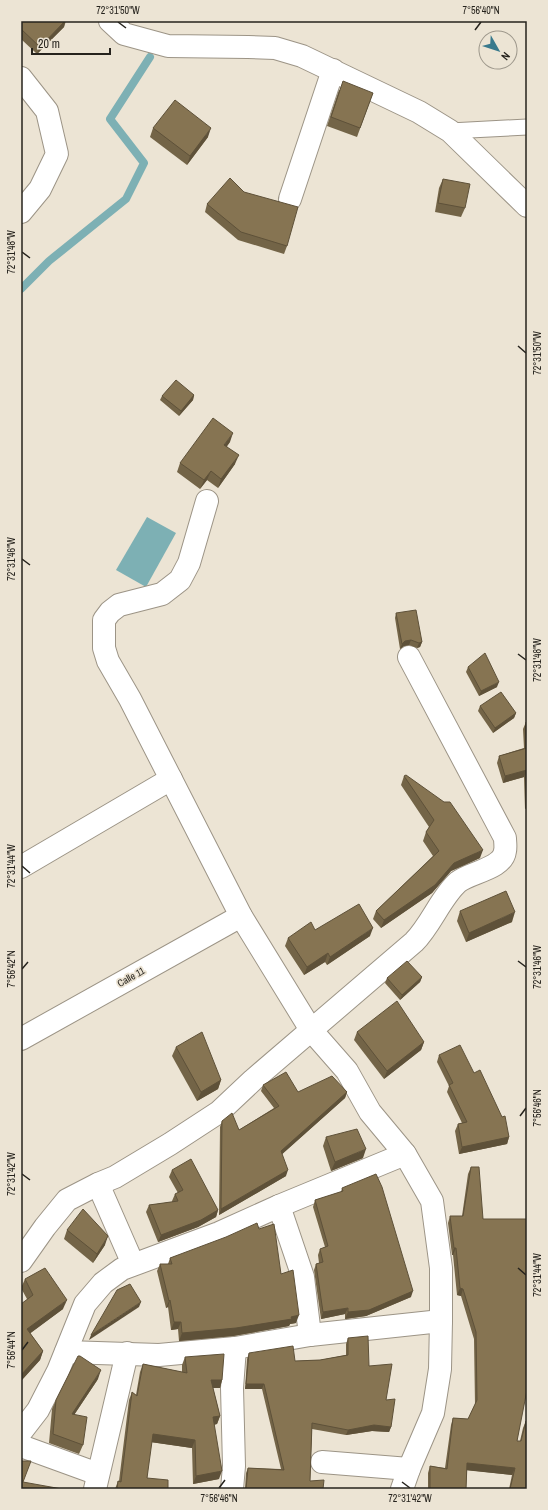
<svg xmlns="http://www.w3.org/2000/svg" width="548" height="1510" font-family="'Archivo Narrow',sans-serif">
	<rect width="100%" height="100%" fill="#ece4d4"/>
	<path fill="#7db0b4" d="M147,517L176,533L146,587L116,570Z"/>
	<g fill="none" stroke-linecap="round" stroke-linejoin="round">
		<path stroke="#7db0b4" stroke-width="8" d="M21,289L49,261L126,199L144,163L110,119L150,57"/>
		<g stroke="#9c9486" stroke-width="17">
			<path id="lane" d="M450,131L527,127"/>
		</g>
		<g stroke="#9c9486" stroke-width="24">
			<g id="street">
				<path d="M110,21L124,34L168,46L248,47L275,48L302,56L419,112L450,131L527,206"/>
				<path d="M21,78L47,111L57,154L40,189L21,212"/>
				<path d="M290,199L333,70"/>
				<path d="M207,501L189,563L180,580L162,594L119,605L110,612L104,620V648L108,661L130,699L241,916L311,1030L347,1071L370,1112L405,1154"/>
				<path d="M21,867L171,779"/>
				<path d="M21,1039L241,916"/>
				<path d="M98,1184L133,1264"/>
				<path d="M279,1206L303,1277L310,1335"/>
				<path d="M21,1261L45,1227L67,1200L98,1184L115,1177L170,1144L219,1112L253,1080L414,942C431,925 441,897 458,882C470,872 503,869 505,851C506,847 505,842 505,838L409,657"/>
				<path d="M66,1352L159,1355L235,1348L310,1335L441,1321"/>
				<path d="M21,1432L38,1410L58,1371L85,1304L103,1283L122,1269L219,1233L279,1206L405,1154L432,1201L441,1268V1321L440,1369L433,1413L409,1469L402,1489"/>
				<path d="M21,1446L98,1474"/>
				<path d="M322,1462L409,1469"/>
				<path d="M95,1489L127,1353"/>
				<path d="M232,1489L234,1466L232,1388L235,1348"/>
			</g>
		</g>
		<use href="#lane" stroke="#fff" stroke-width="15"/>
		<use href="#street" stroke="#fff" stroke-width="22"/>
	</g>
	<g fill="#736447">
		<path d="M21,21H66L64,27L37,54L21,39Z"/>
		<path d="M339,90L373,93L357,137L327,126Z"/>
		<path d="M153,128L208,137L187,165L150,137Z"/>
		<path d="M443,179L465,208L461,217L435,212L439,188Z"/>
		<path d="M207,204L287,246L284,254L238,240L205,212Z"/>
		<path d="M194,395L193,400L179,416L160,400L162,396Z"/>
		<path d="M230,442L227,446L235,464L218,488L207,480L200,489L177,472L180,463Z"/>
		<path d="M396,613L422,642L420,647L417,648L409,645L404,646L400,649L395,618Z"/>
		<path d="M468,667L497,687L479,696L466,672Z"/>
		<path d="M480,706L516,713L514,718L493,733L478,711Z"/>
		<path d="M527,721V808L525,809L524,777L503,783L497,763L499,756L524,748L523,729L526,722Z"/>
		<path d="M404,776L480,858L451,871L432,893L381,928L373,919L376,911L433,856L423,841L426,832L429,827L401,785Z"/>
		<path d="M460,911L512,922L466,942L457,921Z"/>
		<path d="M315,930L370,936L327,965L325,962L304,975L285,946L288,938Z"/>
		<path d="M422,977L420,982L400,1000L385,983L387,978Z"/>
		<path d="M357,1032L424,1042L421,1050L384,1079L354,1040Z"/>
		<path d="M176,1047L221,1080L218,1089L197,1101L172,1056Z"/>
		<path d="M439,1055L474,1073L509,1137L507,1144L459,1154L455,1131L458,1124L462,1123L447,1092L449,1086L437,1062Z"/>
		<path d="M263,1085L298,1092H347L345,1098L282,1154L286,1176L219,1215L220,1127L222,1121L239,1130L274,1108L261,1091Z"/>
		<path d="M326,1137L363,1158L331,1171L323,1146Z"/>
		<path d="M471,1167L483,1219H527V1397H525L517,1441H520L523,1428L526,1421L527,1489H509L512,1475L467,1470L466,1489H428V1473L430,1466L445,1468L451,1425L453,1418L468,1419L475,1405L474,1339L461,1296L457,1295L453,1255H452L448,1223L450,1216H462L468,1174Z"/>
		<path d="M172,1170L218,1210L216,1217L198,1227L158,1242L146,1212L149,1205L172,1202V1201L175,1194L178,1193L169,1177Z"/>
		<path d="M342,1188L411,1297L366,1316L345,1319V1314L321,1319L314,1270L316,1264L319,1263L318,1255L320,1249L325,1247L313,1207L315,1200L341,1192Z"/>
		<path d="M259,1229L281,1274L296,1323L290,1324L289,1326L233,1336L179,1341L178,1329L171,1330L168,1307L166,1308L157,1271L160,1264H168L170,1258Z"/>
		<path d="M67,1230L105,1245L93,1263L64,1239Z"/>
		<path d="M25,1279L63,1309L30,1333L43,1351L40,1360L21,1381L27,1299L21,1288Z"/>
		<path d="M348,1338L369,1366L386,1400L391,1427L389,1432L372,1431L346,1435L312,1429L310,1481L323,1489H245L246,1473L248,1468L281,1469L262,1389H245L247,1359L249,1353L295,1361L320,1360L346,1355V1344Z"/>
		<path d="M185,1357L222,1380L220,1388H213L220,1416L217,1424L214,1425L219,1479L193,1484L192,1448L151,1442L147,1478L168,1489H115L118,1481H119L129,1400L132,1392L136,1395L140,1372L143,1364L182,1372V1365Z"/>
		<path d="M98,1379L74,1415L83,1445L79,1454L49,1443L52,1409L56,1400Z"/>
	</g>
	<g fill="#5e5139">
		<path d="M65,21L64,27L37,54L40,47Z"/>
		<path d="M211,128L208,137L187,165L190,156Z"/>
		<path d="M194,395L193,400L179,416L181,411Z"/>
		<path d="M233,433L230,442L221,454L224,445Z"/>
		<path d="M239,455L235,464L218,488L221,479Z"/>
		<path d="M211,471L207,480L200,489L204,480Z"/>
		<path d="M411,640L409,645L404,646L400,649L402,644L405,641Z"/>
		<path d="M422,642L420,647L417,648L419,643Z"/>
		<path d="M499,682L497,687L479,696L481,691Z"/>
		<path d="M516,713L514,718L493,733L495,728Z"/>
		<path d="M527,770L524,777L503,783L505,776Z"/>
		<path d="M483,850L480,858L451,871L432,893L381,928L384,920L454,863Z"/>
		<path d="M515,912L512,922L466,942L469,933Z"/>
		<path d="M373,928L370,936L327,965L330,957Z"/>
		<path d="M328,953L325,962L304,975L307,967Z"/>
		<path d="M422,977L420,982L400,1000L402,995Z"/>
		<path d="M424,1042L421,1050L384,1079L387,1071Z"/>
		<path d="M221,1080L218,1089L197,1101L201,1092Z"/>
		<path d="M347,1092L345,1098L279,1157L281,1151Z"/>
		<path d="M509,1137L507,1144L459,1154L462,1147Z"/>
		<path d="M366,1149L363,1158L331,1171L335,1162Z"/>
		<path d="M288,1170L286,1176L219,1215L221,1209Z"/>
		<path d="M218,1210L216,1217L198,1227L158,1242L161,1235Z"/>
		<path d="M108,1236L105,1245L93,1263L97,1254Z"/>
		<path d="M454,1248H456L453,1255H452Z"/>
		<path d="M460,1288L463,1289L461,1296L457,1295Z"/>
		<path d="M413,1291L411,1297L366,1316L345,1319L348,1312Z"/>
		<path d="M67,1300L63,1309L24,1338L27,1329Z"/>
		<path d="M170,1300L168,1307L166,1308L169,1301Z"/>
		<path d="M141,1302L139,1307L89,1340L91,1335Z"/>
		<path d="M348,1308L345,1314L321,1319L323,1312Z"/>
		<path d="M299,1315L296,1323L290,1324L289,1326L233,1336L179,1341L182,1333Z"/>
		<path d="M174,1322H181L178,1329L171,1330Z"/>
		<path d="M43,1351L40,1360L21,1381V1375Z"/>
		<path d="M101,1370L98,1379L68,1424L72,1414Z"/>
		<path d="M211,1380H222L220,1388H208Z"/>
		<path d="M246,1384H264L262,1389H245Z"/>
		<path d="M527,1390V1397H524Z"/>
		<path d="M220,1416L217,1424L210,1425L213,1417Z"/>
		<path d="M374,1425L391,1427L389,1432L372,1431L346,1435L348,1430Z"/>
		<path d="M153,1434L195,1440L192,1448L150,1442Z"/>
		<path d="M467,1463L515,1468L512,1475L464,1470Z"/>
		<path d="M222,1471L219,1479L193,1484L196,1476Z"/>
	</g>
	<g fill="#867452" stroke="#5e5139">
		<path d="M21,21H65L40,47L21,29Z"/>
		<path d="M343,81L373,93L360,128L331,117Z"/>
		<path d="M175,100L211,128L190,156L153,128Z"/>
		<path d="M230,178L244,192L298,207L287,246L241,232L207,204Z"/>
		<path d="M443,179L470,184L465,208L438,203Z"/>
		<path d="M176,380L194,395L181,411L162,396Z"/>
		<path d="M213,418L233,433L224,445L239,455L221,479L211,471L204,480L180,463Z"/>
		<path d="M416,610L422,642L419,643L411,640L405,641L402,644L396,613Z"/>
		<path d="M485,653L499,682L481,691L468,667Z"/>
		<path d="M501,692L516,713L495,728L480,706Z"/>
		<path d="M527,721V770L505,776L499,756L527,748L526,722Z"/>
		<path d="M406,775L444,802H450L483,850L454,863L435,885L384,920L376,911L439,851L426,832L434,820L404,776Z"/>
		<path d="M506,891L515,912L469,933L460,911Z"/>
		<path d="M359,904L373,928L330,957L328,953L307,967L288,938L311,922L315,930Z"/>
		<path d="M407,961L422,977L402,995L387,978Z"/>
		<path d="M397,1001L424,1042L387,1071L357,1032Z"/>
		<path d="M202,1032L221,1080L201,1092L176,1047Z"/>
		<path d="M460,1045L474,1073L480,1070L502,1117L505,1116L509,1137L462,1147L458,1124L467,1122L449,1085L453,1083L439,1055Z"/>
		<path d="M286,1072L298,1092L332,1076L347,1092L281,1151L288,1170L221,1209L222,1121L232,1113L239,1130L279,1106L263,1085Z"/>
		<path d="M357,1129L366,1149L335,1162L326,1137Z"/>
		<path d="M191,1159L218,1210L201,1220L161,1235L149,1205L178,1201L175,1194L183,1190L172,1170Z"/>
		<path d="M471,1167H479L483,1219H527V1390L517,1441H521L526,1421H527V1489H510L515,1468L467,1463L466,1489H430V1466L447,1469L453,1418L468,1419L477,1400L476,1332L463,1289L460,1288L456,1248H454L450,1216H463Z"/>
		<path d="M376,1174L382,1187L413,1291L369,1310L348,1312V1308L323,1312L316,1264L323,1262L320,1249L328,1246L315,1200L343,1191L342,1188Z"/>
		<path d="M83,1209L108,1236L97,1254L67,1230Z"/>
		<path d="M257,1223L259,1229L274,1224L281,1274L293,1270L299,1315L291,1317L292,1319L236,1328L182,1333L181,1322H174L170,1300L169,1301L160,1264H172L170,1258L226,1237Z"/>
		<path d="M45,1268L67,1300L27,1329L43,1351L21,1375V1304L33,1295L25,1279Z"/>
		<path d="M130,1284L141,1302L91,1335L117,1290Z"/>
		<path d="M368,1336L369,1366L392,1364L386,1400L395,1399L391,1427L374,1425L348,1430L312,1423L310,1481L324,1480L323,1489H246L248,1468L284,1470L264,1384H246L249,1353L293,1346L295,1361L320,1360L348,1355V1338Z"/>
		<path d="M224,1354L222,1380H211L220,1416L213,1417L222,1471L196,1476L195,1440L153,1434L147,1478L168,1480V1489H117L118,1481L121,1482L132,1392L137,1396L143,1364L187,1373L185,1357Z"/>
		<path d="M78,1356H80L101,1370L72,1414L87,1417L83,1445L53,1434L56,1400Z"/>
		<path d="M21,1461H31L23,1482L62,1489H21Z"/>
	</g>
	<path fill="none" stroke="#26231d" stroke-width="1.5" d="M118,22L126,28M475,30L481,22M22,252L30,258M518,346L526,353M22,559L30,565M518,654L526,660M22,866L30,873M518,961L526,967M22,969L28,962M520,1116L526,1108M22,1174L30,1180M518,1268L526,1275M22,1350L28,1342M402,1482L410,1488M219,1488L225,1480"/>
	<g text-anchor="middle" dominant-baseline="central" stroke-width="3.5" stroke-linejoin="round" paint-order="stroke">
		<g font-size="10" fill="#26231d" stroke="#ece4d4">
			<text transform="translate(131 977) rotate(-29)">Calle 11</text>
		</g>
	</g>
	<rect width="548" height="1510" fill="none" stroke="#ece4d4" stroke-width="44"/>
	<g transform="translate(498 50) rotate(129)"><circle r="19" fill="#ece4d4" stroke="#9d978b"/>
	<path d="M0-3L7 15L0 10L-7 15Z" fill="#38798c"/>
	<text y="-6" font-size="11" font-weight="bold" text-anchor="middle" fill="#26231d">N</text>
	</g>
	<path d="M32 48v6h78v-6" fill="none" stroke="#26231d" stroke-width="2"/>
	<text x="38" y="48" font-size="12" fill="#26231d" stroke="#ece4d4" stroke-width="3" paint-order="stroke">20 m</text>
	<rect x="22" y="22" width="504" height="1466" fill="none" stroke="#26231d" stroke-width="1.5"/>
	<g font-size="10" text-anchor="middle" fill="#26231d">
		<text x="118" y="14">72°31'50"W</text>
		<text x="481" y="14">7°56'40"N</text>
		<text transform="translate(11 252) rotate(-90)" y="4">72°31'48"W</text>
		<text transform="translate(537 353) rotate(-90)" y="4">72°31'50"W</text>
		<text transform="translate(11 559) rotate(-90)" y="4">72°31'46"W</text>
		<text transform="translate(537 660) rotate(-90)" y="4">72°31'48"W</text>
		<text transform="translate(11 866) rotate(-90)" y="4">72°31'44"W</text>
		<text transform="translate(537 967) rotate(-90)" y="4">72°31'46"W</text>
		<text transform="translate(11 969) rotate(-90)" y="4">7°56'42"N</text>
		<text transform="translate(537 1108) rotate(-90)" y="4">7°56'46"N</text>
		<text transform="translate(11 1174) rotate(-90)" y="4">72°31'42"W</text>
		<text transform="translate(537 1275) rotate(-90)" y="4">72°31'44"W</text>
		<text transform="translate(11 1350) rotate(-90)" y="4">7°56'44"N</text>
		<text x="219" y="1502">7°56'46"N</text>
		<text x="410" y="1502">72°31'42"W</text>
	</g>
</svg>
